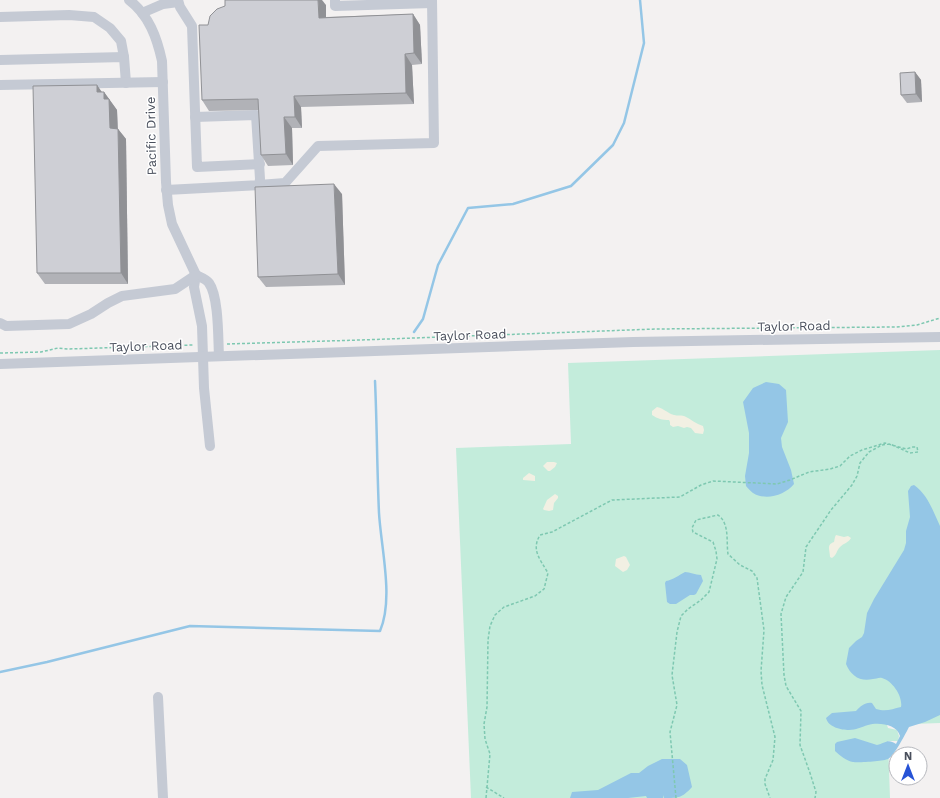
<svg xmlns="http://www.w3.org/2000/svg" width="940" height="798" font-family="'Work Sans',sans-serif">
	<rect width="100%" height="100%" fill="#f3f1f1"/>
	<path fill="#c3ecdb" d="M940,350V723L887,725L888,728L897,730L899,736L898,741H888L890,798H471L456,448L571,444L568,363Z"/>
	<g fill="#f2f0e3">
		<path d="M657,407C665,409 667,413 674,415C678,416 680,415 684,416C691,419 696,424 703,426L704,430L703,434L695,433L691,428L687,427L684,428L678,426L673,427L670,425V422L669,420C662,420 658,419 652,415V411Z"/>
		<path d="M547,462H554L557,463L555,467L550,471H548L543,466Z"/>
		<path d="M529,473L535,476V481L523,480V478Z"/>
		<path d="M555,494L558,496V498L554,503L553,510L549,511L544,510L543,509L547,500Z"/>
		<path d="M836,535L844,537L848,536L851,538C848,543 844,543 840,547C836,551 837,555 832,558L830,557C830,549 826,545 834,542L835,537Z"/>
		<path d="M624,556L626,557L630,565L627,570L623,572L615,566L616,559Z"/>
	</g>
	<g fill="#94c6e6">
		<path d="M766,382L779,384L786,390L788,422L781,438L782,447L791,470L794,484C785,495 766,501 753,493C750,491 748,488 746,486L745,476L749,453V433L743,402L753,388Z"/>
		<path d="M914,485C928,495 933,511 940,526V715L925,722L909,727C906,733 894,756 888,759C884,761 858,763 853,762C847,761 839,755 835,751V744L837,742L855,738L877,745C885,743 888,738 896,744L900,736C897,724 878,722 868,725C861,727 856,730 849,730C841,730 828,727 826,718L832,713L856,711C861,706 865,702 872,703L876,709C886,712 892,709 901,707C903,697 893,681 882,678C879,677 876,679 873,679C860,682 851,676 846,664L849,648L856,641L862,637L864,633L867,613L874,599L904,550L906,543V531L910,517L908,491L911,486Z"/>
		<path d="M685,572C690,572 695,575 701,575L703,581L696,594L694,595H690L676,604H670L667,602L665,583L666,581C673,580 679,575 685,572Z"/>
		<path d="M662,759H680L687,765L692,787C682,798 679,798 664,798L663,795V798H647L646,796L628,798H570L572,792L598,790L631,773H639L648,766Z"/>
	</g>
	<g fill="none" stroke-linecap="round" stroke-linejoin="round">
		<g stroke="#94c6e6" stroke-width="2.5">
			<path d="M414,332L423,319L438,265L468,208L513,204L571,186L613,145L624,123L644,43L640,0"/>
			<path d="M0,672L47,662L190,626L380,631C394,599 381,548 379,513C377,469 377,425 375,381"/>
		</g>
		<g stroke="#7ec8b1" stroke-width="1.5" stroke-dasharray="3 2" stroke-linecap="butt">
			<path d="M227,344L361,340L656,329L896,327L917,325L940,318"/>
			<path d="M0,353L41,352L58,348L68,349L193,345"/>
			<path d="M486,787L504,798"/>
			<path d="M486,798L490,754L485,739L484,724L487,707L488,640L490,626L495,615L504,607L535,596L544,589L548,573C540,559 531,550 540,535L552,532L612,500L680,497L701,485L713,481L777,484L790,480L809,472L830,469L840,466L850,456L862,450L885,443L906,449L913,447H917L918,452L910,453L890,444L882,445L869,452L860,463L857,476L852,485L831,510L806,547L803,572L786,597L781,614L784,675L786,686L801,711L800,745L810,773L816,792L815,798"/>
			<path d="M676,798L670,732L677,705L672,675L677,632L681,616L688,609L701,600L709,592L717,559L716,551L713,542L693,532L692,528L696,520L718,515C730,524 726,541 728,554L740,565L752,571L757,578L764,630L761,671L762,685L775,737L773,760L765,779V784L770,798"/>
		</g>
		<g stroke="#c5cad4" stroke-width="10">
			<path d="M129,0C149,15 157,38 162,61L166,182L168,205L172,224L196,275L194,287L202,326L204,388L210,446"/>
			<path d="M178,0L180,7L192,26L197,167L260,164"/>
			<path d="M335,0V6L432,3"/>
			<path d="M142,13L163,4L178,2"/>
			<path d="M0,17L69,15L94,17L110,28L121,41L124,57"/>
			<path d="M0,60L124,57L126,83"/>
			<path d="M0,85L163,82"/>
			<path d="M259,185L285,183L318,146L434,143L432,0"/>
			<path d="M166,190L259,185L260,179L256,115L195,117"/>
			<path d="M196,275C200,277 206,279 209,283C219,297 218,339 219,356"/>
			<path d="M0,323L6,326L69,324L91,314L108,303L122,296L175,289L196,275"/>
			<path d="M0,364L633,342L940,337"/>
			<path d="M158,697L163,798"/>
		</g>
	</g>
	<g fill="#b1b2b7">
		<path d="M326,5V17L413,14L420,25L422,64L412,65L414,104L301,107L302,128H292L293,165L268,166L261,155L259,110L209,111L202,100L208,25Z"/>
		<path d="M915,72L921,80L922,102L907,103L901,95Z"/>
		<path d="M97,85L101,92H104L117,110L118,129L126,139L128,284H45L37,273Z"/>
		<path d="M342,194L345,285L266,287L258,277Z"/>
	</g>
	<g fill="#909195">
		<path d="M318,0H322L326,5V28L319,18Z"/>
		<path d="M413,14L420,25L422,64L414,53Z"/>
		<path d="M405,54L412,65L414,104L406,93Z"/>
		<path d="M915,72L921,80L922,102L916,94Z"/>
		<path d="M97,85L104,95V92L117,110L118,139L110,128L97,92Z"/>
		<path d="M294,96L301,107L302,128L295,117Z"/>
		<path d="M284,117L292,128L293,165L286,154Z"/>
		<path d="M118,129L126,139L128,284L121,273Z"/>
		<path d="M334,184L342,194L345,285L338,274Z"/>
	</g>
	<g fill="#cecfd5" stroke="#909195">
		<path d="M225,0H318L319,18L413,14L414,53L405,54L406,93L294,96L295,117H284L286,154L261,155L258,99L202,100L199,25H208L210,16L217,9L225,6Z"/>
		<path d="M915,72L916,94L901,95L900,73Z"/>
		<path d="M97,85V92H104V99H109L110,128L118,129L121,273H37L33,86Z"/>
		<path d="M334,184L338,274L258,277L255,187Z"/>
	</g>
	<g text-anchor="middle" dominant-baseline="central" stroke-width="3" stroke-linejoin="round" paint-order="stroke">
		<g font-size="13" fill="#4a505d" stroke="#fff">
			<text transform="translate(151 136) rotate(-91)">Pacific Drive</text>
			<text transform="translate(794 326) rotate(-1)">Taylor Road</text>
			<text transform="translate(470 335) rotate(-2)">Taylor Road</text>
			<text transform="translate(146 346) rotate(-2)">Taylor Road</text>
		</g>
	</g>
	<g transform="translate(908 766)"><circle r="19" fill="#ffffff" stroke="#b7b9be"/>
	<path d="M0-3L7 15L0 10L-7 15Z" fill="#2753d6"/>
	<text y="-6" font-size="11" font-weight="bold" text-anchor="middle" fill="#4a505d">N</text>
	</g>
</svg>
